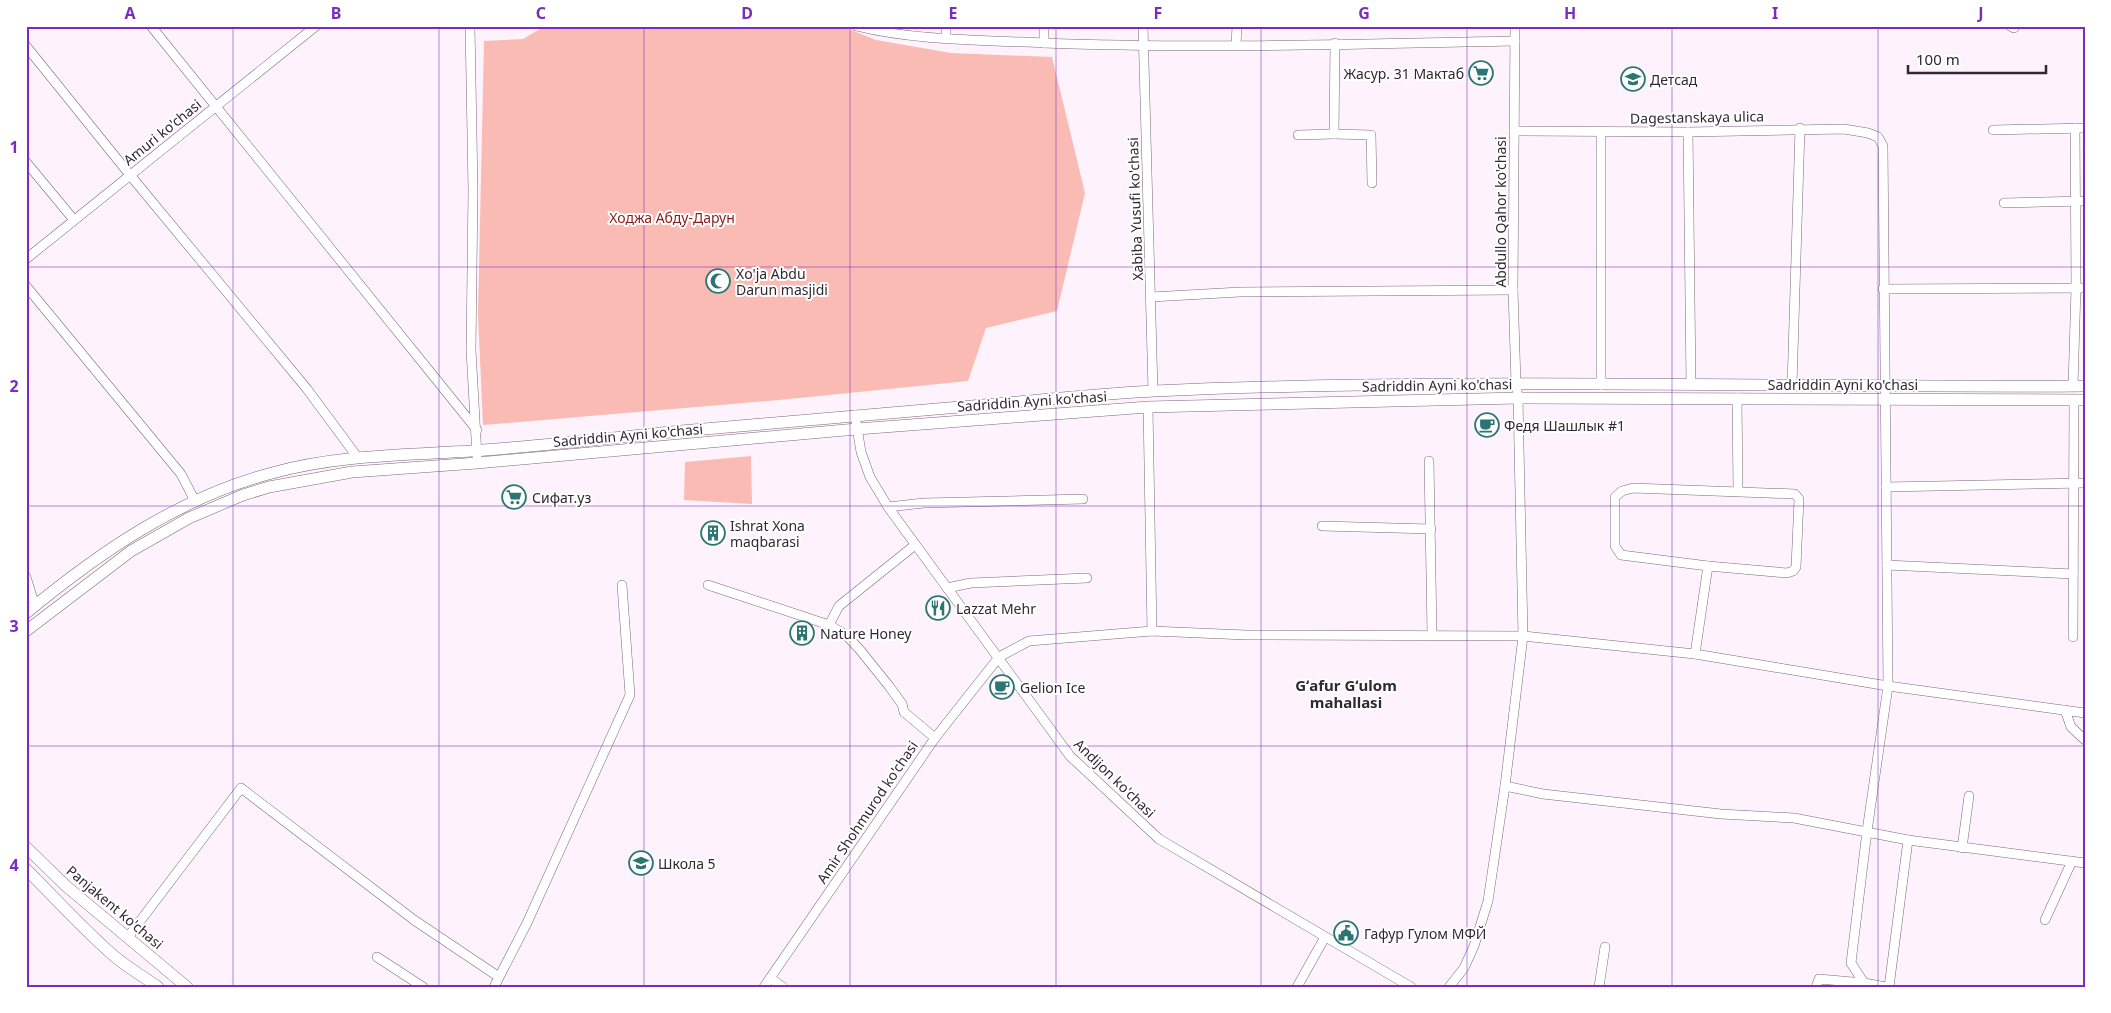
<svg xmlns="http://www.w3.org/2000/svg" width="2111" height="1013" font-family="'Noto Sans',sans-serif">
	<rect width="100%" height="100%" fill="#fef3fc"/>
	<g fill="#fabbb4">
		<path d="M545,26H841L876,40L951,53L1052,57L1085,193L1057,311L986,328L968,381L779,400L483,425L478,315L484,41L523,39Z"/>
		<path d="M751,456L752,504L684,500L685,462Z"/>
	</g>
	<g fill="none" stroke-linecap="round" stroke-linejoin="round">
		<g stroke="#7d677a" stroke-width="10">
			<g id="minor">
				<path d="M151,26L477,430"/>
				<path d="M470,26L473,190L471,350L477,456"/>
				<path d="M856,26C917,41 981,40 1044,43C1201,49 1358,44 1515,41"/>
				<path d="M946,26V39"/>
				<path d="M1044,26V43"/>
				<path d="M1143,26L1153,391"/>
				<path d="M2010,26L2014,28L2015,26"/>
				<path d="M1335,43L1334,134L1371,135L1372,183"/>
				<path d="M1236,45L1237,26"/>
				<path d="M26,46L130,175L307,389L358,458"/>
				<path d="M1993,130L2085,128"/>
				<path d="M1514,131L1688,132L1844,129L1868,133L1878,137L1883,146L1888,686L1867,831L1851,963L1864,983L1886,987"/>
				<path d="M1601,132V385"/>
				<path d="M1688,132L1691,383"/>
				<path d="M1298,135L1334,134"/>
				<path d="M26,162L74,220"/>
				<path d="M2004,203L2085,201"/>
				<path d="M26,259L316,26"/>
				<path d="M26,286L181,474L195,501"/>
				<path d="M1883,289L2085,288"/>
				<path d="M1151,297L1240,292L1513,290"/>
				<path d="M1792,386L1800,128"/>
				<path d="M2073,386L2076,288L2075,128"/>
				<path d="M1737,398L1738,491"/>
				<path d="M1148,407L1152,631"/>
				<path d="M855,415L861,452L870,477L888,507L1070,756L1159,839L1411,987"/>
				<path d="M1429,461L1432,634"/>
				<path d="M1886,487L2085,483"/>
				<path d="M1633,488L1795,494L1799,499L1796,567L1793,571L1787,573L1708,566L1621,555L1615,546V497L1622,491Z"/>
				<path d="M888,507L924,503L1083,499"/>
				<path d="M1322,526L1431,529"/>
				<path d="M1887,565L2073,574"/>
				<path d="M26,577L35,606"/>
				<path d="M708,585L829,625L846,635L860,650L889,686L902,704L904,712L935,738"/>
				<path d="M947,588L971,583L1087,578"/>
				<path d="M829,625L839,606L915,545"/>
				<path d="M2073,637L2074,400"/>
				<path d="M1695,654L1708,566"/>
				<path d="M2065,710L2071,727L2085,740"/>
				<path d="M1505,786L1543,794L1721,814L1794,818L1908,840L2085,863"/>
				<path d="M1962,848L1969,796"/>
				<path d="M2045,920L2072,861"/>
				<path d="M128,937L241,788L414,920L499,977"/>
				<path d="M377,957L423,987"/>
				<path d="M770,978L783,987"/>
				<path d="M494,987L527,923L630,695L622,585"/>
				<path d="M764,987L935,738L999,657L1029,641L1152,631L1246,635L1523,636L1695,654L1888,686L2085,713"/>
				<path d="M1297,987L1325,937"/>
				<path d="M1449,987L1464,968L1474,946L1488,901L1505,786L1523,636L1518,398L1516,383L1513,290L1515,26"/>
				<path d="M1599,987L1605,947"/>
				<path d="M1816,987L1819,979L1864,983"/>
				<path d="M1889,987L1908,840"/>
			</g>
		</g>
		<g stroke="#7d677a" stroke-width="12">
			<g id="major">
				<path d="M26,613C100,552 178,498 272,473C336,455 405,455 471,451C541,446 611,438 681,431C794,421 906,411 1018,402C1064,398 1110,393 1155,391C1465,377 1775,388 2085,386"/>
				<path d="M26,631L131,551L189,518L243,495L269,487L352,472L477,463L857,429L1148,407L1518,398L2085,400"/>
				<path d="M26,847L66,886L187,987"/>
				<path d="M26,869C55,898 83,929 114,956C127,967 144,977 158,987"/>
			</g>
		</g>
		<use href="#minor" stroke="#fff" stroke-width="9"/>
		<use href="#major" stroke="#fff" stroke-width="11"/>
	</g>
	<path fill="none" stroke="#7b2cbf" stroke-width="1" stroke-opacity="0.55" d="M233,26V987M439,26V987M644,26V987M850,26V987M1056,26V987M1261,26V987M1467,26V987M1672,26V987M1878,26V987M26,267H2085M26,506H2085M26,746H2085"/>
	<defs>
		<g id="supermarket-ring" transform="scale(1.25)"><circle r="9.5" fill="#fff" stroke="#2c7573" stroke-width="1.5"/><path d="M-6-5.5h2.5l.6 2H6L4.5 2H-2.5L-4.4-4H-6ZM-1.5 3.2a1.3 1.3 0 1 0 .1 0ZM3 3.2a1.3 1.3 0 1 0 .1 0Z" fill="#2c7573"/></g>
		<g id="school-ring" transform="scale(1.25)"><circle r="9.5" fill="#fff" stroke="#2c7573" stroke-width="1.5"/><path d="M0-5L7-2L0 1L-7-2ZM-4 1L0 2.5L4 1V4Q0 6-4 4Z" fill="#2c7573"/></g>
		<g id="mosque-ring" transform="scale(1.25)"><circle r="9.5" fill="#fff" stroke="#2c7573" stroke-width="1.5"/><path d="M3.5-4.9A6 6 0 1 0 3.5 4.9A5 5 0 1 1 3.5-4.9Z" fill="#2c7573"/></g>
		<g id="cafe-ring" transform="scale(1.25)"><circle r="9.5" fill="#fff" stroke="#2c7573" stroke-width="1.5"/><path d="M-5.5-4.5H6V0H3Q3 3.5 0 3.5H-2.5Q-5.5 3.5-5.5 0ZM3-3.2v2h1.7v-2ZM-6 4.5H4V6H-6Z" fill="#2c7573"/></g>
		<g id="building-ring" transform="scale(1.25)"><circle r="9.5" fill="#fff" stroke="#2c7573" stroke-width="1.5"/><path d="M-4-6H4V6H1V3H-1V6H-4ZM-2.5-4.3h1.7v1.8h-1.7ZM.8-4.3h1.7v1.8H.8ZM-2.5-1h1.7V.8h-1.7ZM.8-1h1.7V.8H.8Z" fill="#2c7573"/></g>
		<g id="restaurant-ring" transform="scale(1.25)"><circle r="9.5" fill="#fff" stroke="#2c7573" stroke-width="1.5"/><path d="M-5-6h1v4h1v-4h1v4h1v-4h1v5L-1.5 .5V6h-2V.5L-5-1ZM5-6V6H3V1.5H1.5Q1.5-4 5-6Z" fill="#2c7573"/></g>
		<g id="civic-ring" transform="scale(1.25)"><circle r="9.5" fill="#fff" stroke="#2c7573" stroke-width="1.5"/><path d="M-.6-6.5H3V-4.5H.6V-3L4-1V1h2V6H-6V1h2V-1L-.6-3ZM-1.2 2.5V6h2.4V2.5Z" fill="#2c7573"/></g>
	</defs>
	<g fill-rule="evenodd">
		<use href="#supermarket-ring" x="1481" y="73"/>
		<use href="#school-ring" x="1633" y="79"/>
		<use href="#mosque-ring" x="718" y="281"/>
		<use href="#cafe-ring" x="1487" y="425"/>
		<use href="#supermarket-ring" x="514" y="497"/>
		<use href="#building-ring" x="713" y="533"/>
		<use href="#restaurant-ring" x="938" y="608"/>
		<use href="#building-ring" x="802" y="633"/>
		<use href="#cafe-ring" x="1002" y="687"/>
		<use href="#school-ring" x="641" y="863"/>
		<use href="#civic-ring" x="1346" y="933"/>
	</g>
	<g text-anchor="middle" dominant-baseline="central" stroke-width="4" stroke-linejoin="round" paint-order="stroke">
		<g font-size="14" fill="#312830" stroke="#fff" text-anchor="start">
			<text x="1464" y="73" text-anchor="end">Жасур. 31 Мактаб</text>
			<text x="1650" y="79">Детсад</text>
			<text x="736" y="273">Xo'ja Abdu<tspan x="736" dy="16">Darun masjidi</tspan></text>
			<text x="1504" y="425">Федя Шашлык #1</text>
			<text x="532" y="497">Сифат.уз</text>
			<text x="730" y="525">Ishrat Хоnа<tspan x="730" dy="16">mаqbаrasi</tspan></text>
			<text x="956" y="608">Lazzat Mehr</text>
			<text x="820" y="633">Nature Honey</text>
			<text x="1020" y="687">Gelion Ice</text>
			<text x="658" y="863">Школа 5</text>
			<text x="1364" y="933">Гафур Гулом МФЙ</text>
		</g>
		<g font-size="14" fill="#312830" stroke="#fff">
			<text transform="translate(1697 117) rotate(-1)">Dagestanskaya ulica</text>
			<text transform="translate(162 132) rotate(-39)">Amuri ko'chasi</text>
			<text transform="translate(1135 209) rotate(-92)">Xabiba Yusufi ko'chasi</text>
			<text transform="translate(1500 212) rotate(-90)">Abdullo Qahor ko'chasi</text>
			<text x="1843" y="384">Sadriddin Ayni ko'chasi</text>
			<text transform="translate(1437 385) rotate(-1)">Sadriddin Ayni ko'chasi</text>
			<text transform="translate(1032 401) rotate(-4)">Sadriddin Ayni ko'chasi</text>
			<text transform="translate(628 435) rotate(-5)">Sadriddin Ayni ko'chasi</text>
			<text transform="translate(1115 778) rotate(44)">Andijon ko'chasi</text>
			<text transform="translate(867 812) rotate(-56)">Amir Shohmurod ko'chasi</text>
			<text transform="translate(115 907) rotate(40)">Panjakent ko'chasi</text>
		</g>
		<g font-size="14" fill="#881c1c" stroke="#fff">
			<text x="672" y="217">Ходжа Абду-Дарун</text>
		</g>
		<g font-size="15" font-weight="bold" fill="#312830" stroke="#fff">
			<text x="1346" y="685">Gʻafur Gʻulom<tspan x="1346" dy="17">mahallasi</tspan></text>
		</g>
	</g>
	<rect width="2111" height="1013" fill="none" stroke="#ffffff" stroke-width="55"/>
	<path d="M1908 65v8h138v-8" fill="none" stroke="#312830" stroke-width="2.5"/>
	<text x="1916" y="65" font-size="15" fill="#312830" stroke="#ffffff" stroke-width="4" paint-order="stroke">100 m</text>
	<rect x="28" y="28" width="2056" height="958" fill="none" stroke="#7b2cbf" stroke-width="2"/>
	<g font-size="16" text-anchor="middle" font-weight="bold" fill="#7b2cbf">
		<text x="130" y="19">A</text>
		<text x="336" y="19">B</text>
		<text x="541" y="19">C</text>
		<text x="747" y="19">D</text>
		<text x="953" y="19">E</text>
		<text x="1158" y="19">F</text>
		<text x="1364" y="19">G</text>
		<text x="1570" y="19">H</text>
		<text x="1775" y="19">I</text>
		<text x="1981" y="19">J</text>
		<text x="14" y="153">1</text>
		<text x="14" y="392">2</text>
		<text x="14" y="632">3</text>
		<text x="14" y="871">4</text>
	</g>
</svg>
